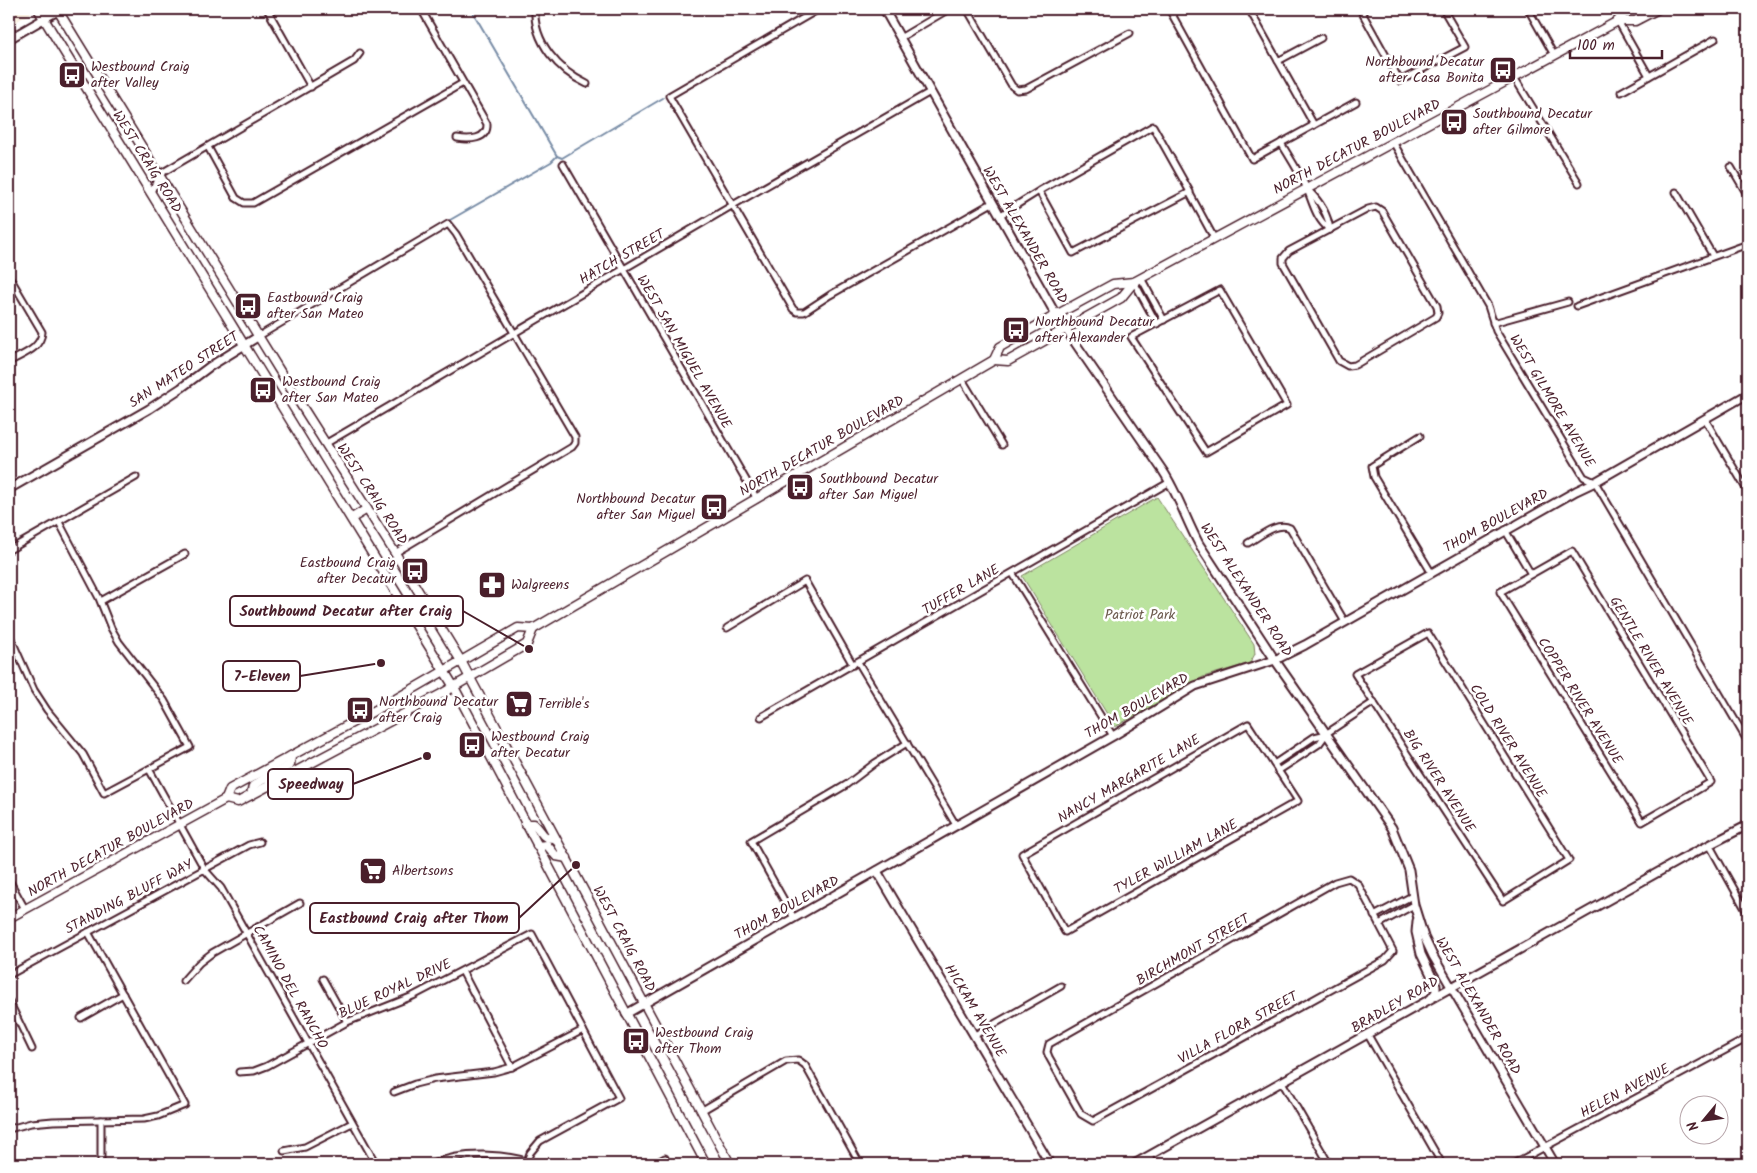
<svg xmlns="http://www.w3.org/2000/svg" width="1757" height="1173" font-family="Kalam,sans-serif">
	<rect width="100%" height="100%" fill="#fff"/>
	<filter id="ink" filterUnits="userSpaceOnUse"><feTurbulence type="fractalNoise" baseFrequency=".02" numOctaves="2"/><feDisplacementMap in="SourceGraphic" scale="10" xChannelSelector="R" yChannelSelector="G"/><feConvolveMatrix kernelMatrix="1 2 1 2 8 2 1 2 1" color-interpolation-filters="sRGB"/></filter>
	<g filter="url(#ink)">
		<path fill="#faf1e3" d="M9,9H29L31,13L9,26Z"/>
		<path fill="#bbe39f" stroke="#828165" d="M1157,497L1254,644L1255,654L1250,663L1203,677L1192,683L1115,727L1022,576Z"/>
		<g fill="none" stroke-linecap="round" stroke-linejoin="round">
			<g stroke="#788ca6" stroke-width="2">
				<path d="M471,9L557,156"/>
				<path d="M557,156L562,158L663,98"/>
				<path d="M450,220L551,162L557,156"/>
			</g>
			<g stroke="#4a1f2b" stroke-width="9">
				<g id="street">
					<path d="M267,9L311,87"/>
					<path d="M421,9L487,124C488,140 469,140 457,138"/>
					<path d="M535,9C533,42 559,71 587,84"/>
					<path d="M819,9L669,96L793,309L797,312H804L830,295L992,203"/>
					<path d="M967,9L1012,86L1017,90L1026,89L1130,33"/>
					<path d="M1169,9L1252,159L1356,102"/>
					<path d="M1249,9L1314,125"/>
					<path d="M1360,9L1400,81L1465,47L1443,9"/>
					<path d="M1528,9L1554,55"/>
					<path d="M1618,21L1649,76"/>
					<path d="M900,38L949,9"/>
					<path d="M1278,61L1321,38"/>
					<path d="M1514,77L1579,183"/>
					<path d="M1621,92L1715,39"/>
					<path d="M1393,142L1488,306L1496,331L1584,477L1595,482L1748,742"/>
					<path d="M1281,143C1290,158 1300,173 1307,189C1313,204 1316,219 1330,230"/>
					<path d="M208,147L236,198L244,203H253L463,83"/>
					<path d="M563,164L757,499"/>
					<path d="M1731,167L1748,196"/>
					<path d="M1307,189C1319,200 1328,213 1330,230"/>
					<path d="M151,192L160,174L354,61L360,53"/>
					<path d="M1189,192L1214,238"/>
					<path d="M1676,192L1713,256"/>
					<path d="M1376,207L1382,211L1437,306L1438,313L1436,317L1355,365L1348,366L1339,361L1283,263V258L1289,251L1368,209Z"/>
					<path d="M999,216L1039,191L1153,126L1190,192L1073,253L1039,191"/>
					<path d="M9,276L42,332C41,349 22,354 9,362"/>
					<path d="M1141,278L1164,320"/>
					<path d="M1134,282L1157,324"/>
					<path d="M1220,290L1287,405L1206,452L1131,337Z"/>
					<path d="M1577,306L1748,244"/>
					<path d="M1493,323L1568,302"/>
					<path d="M259,336L448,224L456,234L575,437V443L572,447L395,553"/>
					<path d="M962,379L1002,445"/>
					<path d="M1705,419L1748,492"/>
					<path d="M1420,436L1372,466L1374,477L1431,572"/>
					<path d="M325,444L733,205L930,92"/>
					<path d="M1505,530L1531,574"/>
					<path d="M1248,543C1259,537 1277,521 1290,528L1345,622"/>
					<path d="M9,550L136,477"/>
					<path d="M1572,551L1711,782L1642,822L1500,592Z"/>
					<path d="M1013,574L1113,736"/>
					<path d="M101,601L185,554"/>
					<path d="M727,628L805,581L853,665"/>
					<path d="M1428,633L1569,860L1503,901L1355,674Z"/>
					<path d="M9,634L34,690L47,710L83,754L104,793L190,747L164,700L119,642L111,628L99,598L59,522"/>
					<path d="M858,662L956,825"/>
					<path d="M761,717L1170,482"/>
					<path d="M1248,724L1298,801L1065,932L1022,854Z"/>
					<path d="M1274,764L1314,737L1327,734"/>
					<path d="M149,769L205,870L221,888L376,1164"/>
					<path d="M1278,771L1319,744L1327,733L1374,702"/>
					<path d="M9,821C13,828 13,833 9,839"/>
					<path d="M1710,846L1748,914"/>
					<path d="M1349,878L1358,884L1393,951L1385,960L1093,1121L1081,1114L1049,1057L1047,1052L1049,1044L1335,882Z"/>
					<path d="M9,880L25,909"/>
					<path d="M1374,916L1412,896"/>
					<path d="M794,918L751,841L846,785L875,763L907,743"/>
					<path d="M1379,924L1414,905"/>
					<path d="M462,971L512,1067"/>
					<path d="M9,975L249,845L260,842"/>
					<path d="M323,979L347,1022"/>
					<path d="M183,981L199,963L212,953L300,903"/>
					<path d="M9,1001L32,1049"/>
					<path d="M81,1018L123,994"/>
					<path d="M975,1035L1061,986"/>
					<path d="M1368,1035L1442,1164"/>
					<path d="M239,1072L254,1071L267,1066L347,1022L413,996L532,934L619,1098L540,1141L530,1153L526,1164"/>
					<path d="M1282,1082L1329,1164"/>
					<path d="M394,1092L415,1084L435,1079L494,1072L512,1067L583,1030"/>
					<path d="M701,1111L786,1061L798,1060L805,1065L860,1164"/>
					<path d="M101,1120V1164"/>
					<path d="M9,1129L31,1123L53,1121L144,1119L158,1116L185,1105L88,932"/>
					<path d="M284,1151L305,1147L352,1123"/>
					<path d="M1149,1157L1153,1164"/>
					<path d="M432,1164C463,1151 505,1153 536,1164"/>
					<path d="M654,1164L665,1158"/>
					<path d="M1513,1164L1748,1038"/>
				</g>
			</g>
			<g stroke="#4a1f2b" stroke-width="11">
				<g id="secondary">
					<path d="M884,9L1056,315L1163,471C1178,494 1186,520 1199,544L1275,660L1392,828L1409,870L1414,905L1424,937L1433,956L1555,1164"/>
					<path d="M9,39L61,9"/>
					<path d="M9,489L149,409L181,388L209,367L259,336"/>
					<path d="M877,871L1050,1164"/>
					<path d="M1417,921L1416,932L1421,954L1436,985V992L1432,997"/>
					<path d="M626,1014L1113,736L1195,686L1275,660L1305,645L1576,491L1595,482L1748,394"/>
					<path d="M1134,1164L1680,860L1748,825"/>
				</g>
			</g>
			<g stroke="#4a1f2b" stroke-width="11">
				<g id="primary">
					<path d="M38,9L454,687L706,1164"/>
					<path d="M57,9L289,386L395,553L461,661L730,1164"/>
					<path d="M1618,21L1626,9"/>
					<path d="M994,360L1008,361L1121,298L1134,282"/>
					<path d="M352,518L367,509"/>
					<path d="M268,786L275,773L290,765L291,756"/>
					<path d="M251,795L253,786L267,777L271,770"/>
					<path d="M226,799L238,802L443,693L527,644L533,629"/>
					<path d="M525,824H534C543,832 541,839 555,838"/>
					<path d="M537,846L547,845L556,856L567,858"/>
					<path d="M9,918L226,799L230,789L394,700L518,628L533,629L994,360L1000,347L1056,315L1113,284L1134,282L1618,21H1635L1658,9"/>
				</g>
			</g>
			<use href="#street" stroke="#fff" stroke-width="5"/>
			<use href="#secondary" stroke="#fff" stroke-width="7"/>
			<use href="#primary" stroke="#fff" stroke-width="8"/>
		</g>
	</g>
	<defs>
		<g id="bus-square" transform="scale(1.4375)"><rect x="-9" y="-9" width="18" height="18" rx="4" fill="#4a1f2b" stroke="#fff"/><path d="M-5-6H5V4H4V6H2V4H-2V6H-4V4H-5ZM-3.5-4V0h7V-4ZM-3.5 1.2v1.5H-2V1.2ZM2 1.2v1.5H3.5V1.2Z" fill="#fff"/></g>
		<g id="pharmacy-square" transform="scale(1.4375)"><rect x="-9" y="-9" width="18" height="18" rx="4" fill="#4a1f2b" stroke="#fff"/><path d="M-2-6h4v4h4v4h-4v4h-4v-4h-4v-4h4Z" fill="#fff"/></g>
		<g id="supermarket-square" transform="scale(1.4375)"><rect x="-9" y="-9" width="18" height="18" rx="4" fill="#4a1f2b" stroke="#fff"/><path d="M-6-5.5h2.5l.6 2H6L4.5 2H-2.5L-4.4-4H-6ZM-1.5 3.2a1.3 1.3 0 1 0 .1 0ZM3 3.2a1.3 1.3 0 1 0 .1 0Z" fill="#fff"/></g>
	</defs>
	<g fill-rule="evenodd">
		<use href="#bus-square" x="1503" y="70"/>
		<use href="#bus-square" x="72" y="75"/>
		<use href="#bus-square" x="1454" y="122"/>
		<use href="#bus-square" x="248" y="306"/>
		<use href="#bus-square" x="1016" y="330"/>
		<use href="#bus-square" x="263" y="390"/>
		<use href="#bus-square" x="800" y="487"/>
		<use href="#bus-square" x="714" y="507"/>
		<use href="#bus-square" x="415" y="571"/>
		<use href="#pharmacy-square" x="492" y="585"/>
		<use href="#supermarket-square" x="519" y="704"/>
		<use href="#bus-square" x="360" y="710"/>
		<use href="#bus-square" x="472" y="745"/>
		<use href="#supermarket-square" x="373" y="871"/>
		<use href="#bus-square" x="636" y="1041"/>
	</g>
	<g text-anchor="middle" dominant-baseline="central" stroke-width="5" stroke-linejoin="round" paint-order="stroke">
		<g font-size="14" fill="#4a1f2b" stroke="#fff" text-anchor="start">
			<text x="1484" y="62" text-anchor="end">Northbound Decatur<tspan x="1484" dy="16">after Casa Bonita</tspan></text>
			<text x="91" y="67">Westbound Craig<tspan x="91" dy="16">after Valley</tspan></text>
			<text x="1473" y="114">Southbound Decatur<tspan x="1473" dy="16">after Gilmore</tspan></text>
			<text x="267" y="298">Eastbound Craig<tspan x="267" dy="16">after San Mateo</tspan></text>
			<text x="1035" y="322">Northbound Decatur<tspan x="1035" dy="16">after Alexander</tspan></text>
			<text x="282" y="382">Westbound Craig<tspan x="282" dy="16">after San Mateo</tspan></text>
			<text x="819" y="479">Southbound Decatur<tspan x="819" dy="16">after San Miguel</tspan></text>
			<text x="695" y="499" text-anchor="end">Northbound Decatur<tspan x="695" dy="16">after San Miguel</tspan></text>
			<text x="396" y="563" text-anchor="end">Eastbound Craig<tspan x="396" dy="16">after Decatur</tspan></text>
			<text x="511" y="585">Walgreens</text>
			<text x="379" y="702">Northbound Decatur<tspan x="379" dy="16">after Craig</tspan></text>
			<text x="538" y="704">Terrible's</text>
			<text x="491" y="737">Westbound Craig<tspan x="491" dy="16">after Decatur</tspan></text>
			<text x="392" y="871">Albertsons</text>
			<text x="655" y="1033">Westbound Craig<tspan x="655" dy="16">after Thom</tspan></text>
		</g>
		<g font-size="14" fill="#4a1f2b" stroke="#fff">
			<text transform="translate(1357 147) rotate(-28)">NORTH DECATUR BOULEVARD</text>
			<text transform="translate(147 162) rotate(58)">WEST CRAIG ROAD</text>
			<text transform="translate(1025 235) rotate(60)">WEST ALEXANDER ROAD</text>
			<text transform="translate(622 257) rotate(-30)">HATCH STREET</text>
			<text transform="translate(684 352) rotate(60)">WEST SAN MIGUEL AVENUE</text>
			<text transform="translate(184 370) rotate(-33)">SAN MATEO STREET</text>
			<text transform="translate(1552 401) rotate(59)">WEST GILMORE AVENUE</text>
			<text transform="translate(822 446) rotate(-30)">NORTH DECATUR BOULEVARD</text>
			<text transform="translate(372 494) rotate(57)">WEST CRAIG ROAD</text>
			<text transform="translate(1496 521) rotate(-29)">THOM BOULEVARD</text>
			<text transform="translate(961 590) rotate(-30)">TUFFER LANE</text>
			<text transform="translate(1246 590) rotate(57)">WEST ALEXANDER ROAD</text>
			<text transform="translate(1651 661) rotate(59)">GENTLE RIVER AVENUE</text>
			<text transform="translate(1580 701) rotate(58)">COPPER RIVER AVENUE</text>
			<text transform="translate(1137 706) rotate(-30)">THOM BOULEVARD</text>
			<text transform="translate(1508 741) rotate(58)">COLD RIVER AVENUE</text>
			<text transform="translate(1129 779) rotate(-30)">NANCY MARGARITE LANE</text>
			<text transform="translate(1439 781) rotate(57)">BIG RIVER AVENUE</text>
			<text transform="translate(111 848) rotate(-29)">NORTH DECATUR BOULEVARD</text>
			<text transform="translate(1176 857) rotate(-29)">TYLER WILLIAM LANE</text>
			<text transform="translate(129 897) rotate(-28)">STANDING BLUFF WAY</text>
			<text transform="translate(787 908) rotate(-29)">THOM BOULEVARD</text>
			<text transform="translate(624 939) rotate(62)">WEST CRAIG ROAD</text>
			<text transform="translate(1193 950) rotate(-30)">BIRCHMONT STREET</text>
			<text transform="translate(290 987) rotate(61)">CAMINO DEL RANCHO</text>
			<text transform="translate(395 989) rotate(-25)">BLUE ROYAL DRIVE</text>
			<text transform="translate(1395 1005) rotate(-30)">BRADLEY ROAD</text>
			<text transform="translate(1478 1006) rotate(60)">WEST ALEXANDER ROAD</text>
			<text transform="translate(975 1011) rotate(59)">HICKAM AVENUE</text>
			<text transform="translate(1238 1028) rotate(-29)">VILLA FLORA STREET</text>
			<text transform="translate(1625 1091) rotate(-28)">HELEN AVENUE</text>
		</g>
		<g font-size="14" fill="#6c5a4e" stroke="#fff">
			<text x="1140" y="615">Patriot Park</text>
		</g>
	</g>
	<path fill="none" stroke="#4a1f2b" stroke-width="2" d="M529 649L463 611M381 663L300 676M427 756L353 784M576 865L519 918"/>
	<g fill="#4a1f2b" stroke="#fff" stroke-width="2">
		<circle cx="529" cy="649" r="5"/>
		<circle cx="381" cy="663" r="5"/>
		<circle cx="427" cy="756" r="5"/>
		<circle cx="576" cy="865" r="5"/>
	</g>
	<g fill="#fff" stroke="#4a1f2b" stroke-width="2">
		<rect x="230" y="596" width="233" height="30" rx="5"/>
		<rect x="223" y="661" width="77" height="30" rx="5"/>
		<rect x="268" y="769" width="85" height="30" rx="5"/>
		<rect x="310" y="903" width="209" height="30" rx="5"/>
	</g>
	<g font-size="15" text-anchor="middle" font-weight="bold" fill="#4a1f2b">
		<text x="346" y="616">Southbound Decatur after Craig</text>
		<text x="262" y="681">7-Eleven</text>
		<text x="311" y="789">Speedway</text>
		<text x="414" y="923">Eastbound Craig after Thom</text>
	</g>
	<rect width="1757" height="1173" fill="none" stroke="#fff" stroke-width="30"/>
	<rect x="15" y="15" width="1727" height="1143" fill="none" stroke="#4a1f2b" stroke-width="2" filter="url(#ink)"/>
	<g transform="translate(1704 1120) rotate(241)"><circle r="24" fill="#ffffff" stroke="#b7a5aa"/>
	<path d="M0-4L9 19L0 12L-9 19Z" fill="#4a1f2b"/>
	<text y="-8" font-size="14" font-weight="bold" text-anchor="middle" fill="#4a1f2b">N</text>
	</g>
	<path d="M1570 50v8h92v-8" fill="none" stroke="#4a1f2b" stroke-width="2.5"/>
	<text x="1577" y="50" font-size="15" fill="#4a1f2b" stroke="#ffffff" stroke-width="4" paint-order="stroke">100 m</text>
</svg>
